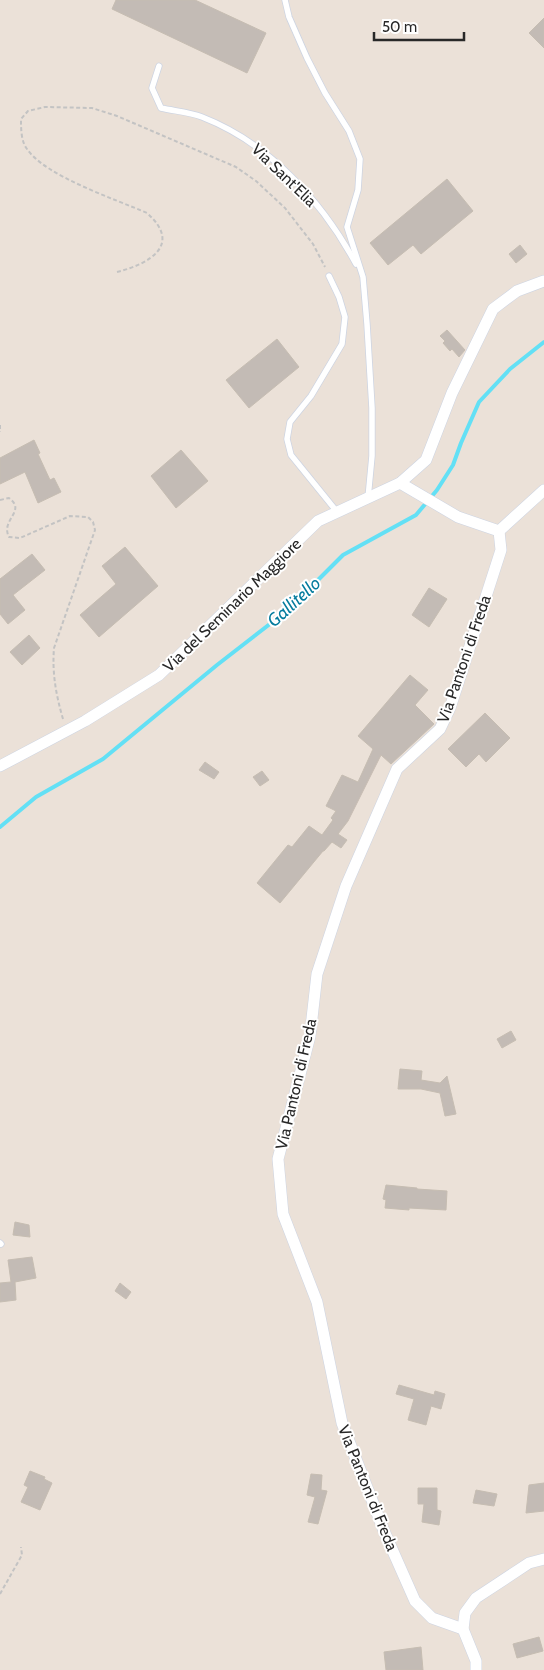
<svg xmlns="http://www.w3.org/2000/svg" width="544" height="1670" font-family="Cabin,sans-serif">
	<rect width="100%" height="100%" fill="#ebe1d8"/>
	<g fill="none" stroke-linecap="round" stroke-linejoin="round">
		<path stroke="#63e0f5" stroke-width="4" d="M0,827L36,797L103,759L217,665L288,610L343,555L416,515L437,490L453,465L461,443L479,402L510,369L544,342"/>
	</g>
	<g fill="#c3bbb5" stroke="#c6bdb2">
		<path d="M116,0H195L266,33L247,73L112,9Z"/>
		<path d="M544,18V48L529,33Z"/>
		<path d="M447,179L473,211L421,254L413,245L388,265L370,243Z"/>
		<path d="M520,245L527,254L516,263L509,254Z"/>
		<path d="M447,330L465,350L459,357L452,349L450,351L443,343L445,341L440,336Z"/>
		<path d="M277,339L299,367L249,408L226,380Z"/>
		<path d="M34,440L40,453L38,454L50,480L54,478L61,492L38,503L25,472L0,484V458Z"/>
		<path d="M181,450L208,481L176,508L151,476Z"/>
		<path d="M125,547L158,586L99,637L80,615L116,584L102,566Z"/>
		<path d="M32,554L45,570L13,595L25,610L8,624L0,614V579Z"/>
		<path d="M429,588L447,599L429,627L412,615Z"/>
		<path d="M29,635L40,648L22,665L10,652Z"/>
		<path d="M410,675L428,690L415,705L434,724L391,764L381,755L348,821L338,834L347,840L341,848L332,842L324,851H323L280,903L257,883L288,845L292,847L309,826L322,835L333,820L331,818L336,811L326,806L342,775L358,782L373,749L358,736Z"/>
		<path d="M485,713L510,738L486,762L479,754L466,767L448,749Z"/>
		<path d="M205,762L219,772L214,779L199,770Z"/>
		<path d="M262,771L269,780L260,786L253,777Z"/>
		<path d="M511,1031L516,1040L502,1048L497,1039Z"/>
		<path d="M400,1069L422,1071L421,1080L440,1083L447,1076L456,1114L445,1116L440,1093L421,1089H398Z"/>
		<path d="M386,1185L417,1188V1189L447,1191L446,1210L409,1208V1210L385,1208L386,1200L383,1199Z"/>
		<path d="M15,1222L29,1225L30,1237L13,1235Z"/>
		<path d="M32,1257L36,1278L15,1282L16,1300L0,1302V1283L11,1282L8,1260Z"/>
		<path d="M120,1283L131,1292L126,1299L115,1291Z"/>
		<path d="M399,1385L434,1395L435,1391L445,1394L441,1409L431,1406L426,1425L408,1420L414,1399L396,1394Z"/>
		<path d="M30,1471L45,1477L44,1479L52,1483L40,1510L21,1502L28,1487L24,1485Z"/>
		<path d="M311,1474L322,1475L321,1490L327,1491L318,1524L308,1522L315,1497L307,1495Z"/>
		<path d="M544,1483V1511L526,1513L529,1485Z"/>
		<path d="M418,1488H437V1510L441,1511L439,1525L422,1522L424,1504H418Z"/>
		<path d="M476,1490L497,1494L494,1506L473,1503Z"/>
		<path d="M539,1637L543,1651L517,1658L513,1644Z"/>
		<path d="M421,1647L423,1670H386L384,1652Z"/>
	</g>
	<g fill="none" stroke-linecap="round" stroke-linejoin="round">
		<g stroke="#cdd4e2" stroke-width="7">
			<g id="service">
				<path d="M285,0L289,17L307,58L325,93L349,131L360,159L358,190L347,227L363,277L367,324L372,408V456L368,498"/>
				<path d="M159,66L152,88L161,108C174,111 189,112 202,117C269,143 322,201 356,264"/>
				<path d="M329,276L339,297L345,317L342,344L311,396L290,422L287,439L291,455L338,513"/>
				<path d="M0,1243L1,1244"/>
			</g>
		</g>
		<g stroke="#cdd4e2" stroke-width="12">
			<g id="minor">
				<path d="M400,483L458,517L499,531L544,490"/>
				<path d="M0,766L85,721L159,675L318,521L400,483L426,460L452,393L493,309L517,291L544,281"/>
				<path d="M463,1629L432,1618L415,1601L384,1531L342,1423L317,1302L283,1214L278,1159L310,1036L317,974L346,886L397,769L440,729L450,708L501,550L499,531"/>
				<path d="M476,1670V1661L463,1629L465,1613L476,1598L529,1563L544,1559"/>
			</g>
		</g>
		<g stroke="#c3c3c3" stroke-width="2" stroke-dasharray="4 2.5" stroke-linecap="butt">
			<path d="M117,272C149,264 183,245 147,213C115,199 45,176 27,149C21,141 21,129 21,119L28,111L45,107L92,108L117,116L236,167L256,181L285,208L313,244L325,267"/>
			<path d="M0,425V432"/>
			<path d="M0,500L9,498C27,511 0,520 9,537L20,538L70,516L88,517L93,522L95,530L54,648C52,673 56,695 63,719"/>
			<path d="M0,1594L22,1555L21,1547"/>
		</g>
		<use href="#service" stroke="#fff" stroke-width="5.5"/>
		<use href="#minor" stroke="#fff" stroke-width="11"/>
	</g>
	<g text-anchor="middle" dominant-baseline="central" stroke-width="4" stroke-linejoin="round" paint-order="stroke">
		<g font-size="16" fill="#282828" stroke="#fff">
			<text transform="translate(284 175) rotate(44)">Via Sant'Elia</text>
			<text transform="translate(232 605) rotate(-44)">Via del Seminario Maggiore</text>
			<text transform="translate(464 659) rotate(-71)">Via Pantoni di Freda</text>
			<text transform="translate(296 1084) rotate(-77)">Via Pantoni di Freda</text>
			<text transform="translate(368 1488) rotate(68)">Via Pantoni di Freda</text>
		</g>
		<g font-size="18" font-style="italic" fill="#057c9e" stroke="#fff">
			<text transform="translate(294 602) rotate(-42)">Gallitello</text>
		</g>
	</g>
	<path d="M374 32v8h90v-8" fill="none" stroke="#282828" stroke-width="2.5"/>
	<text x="382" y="32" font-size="15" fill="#282828" stroke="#ffffff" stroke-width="4" paint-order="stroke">50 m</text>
</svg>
